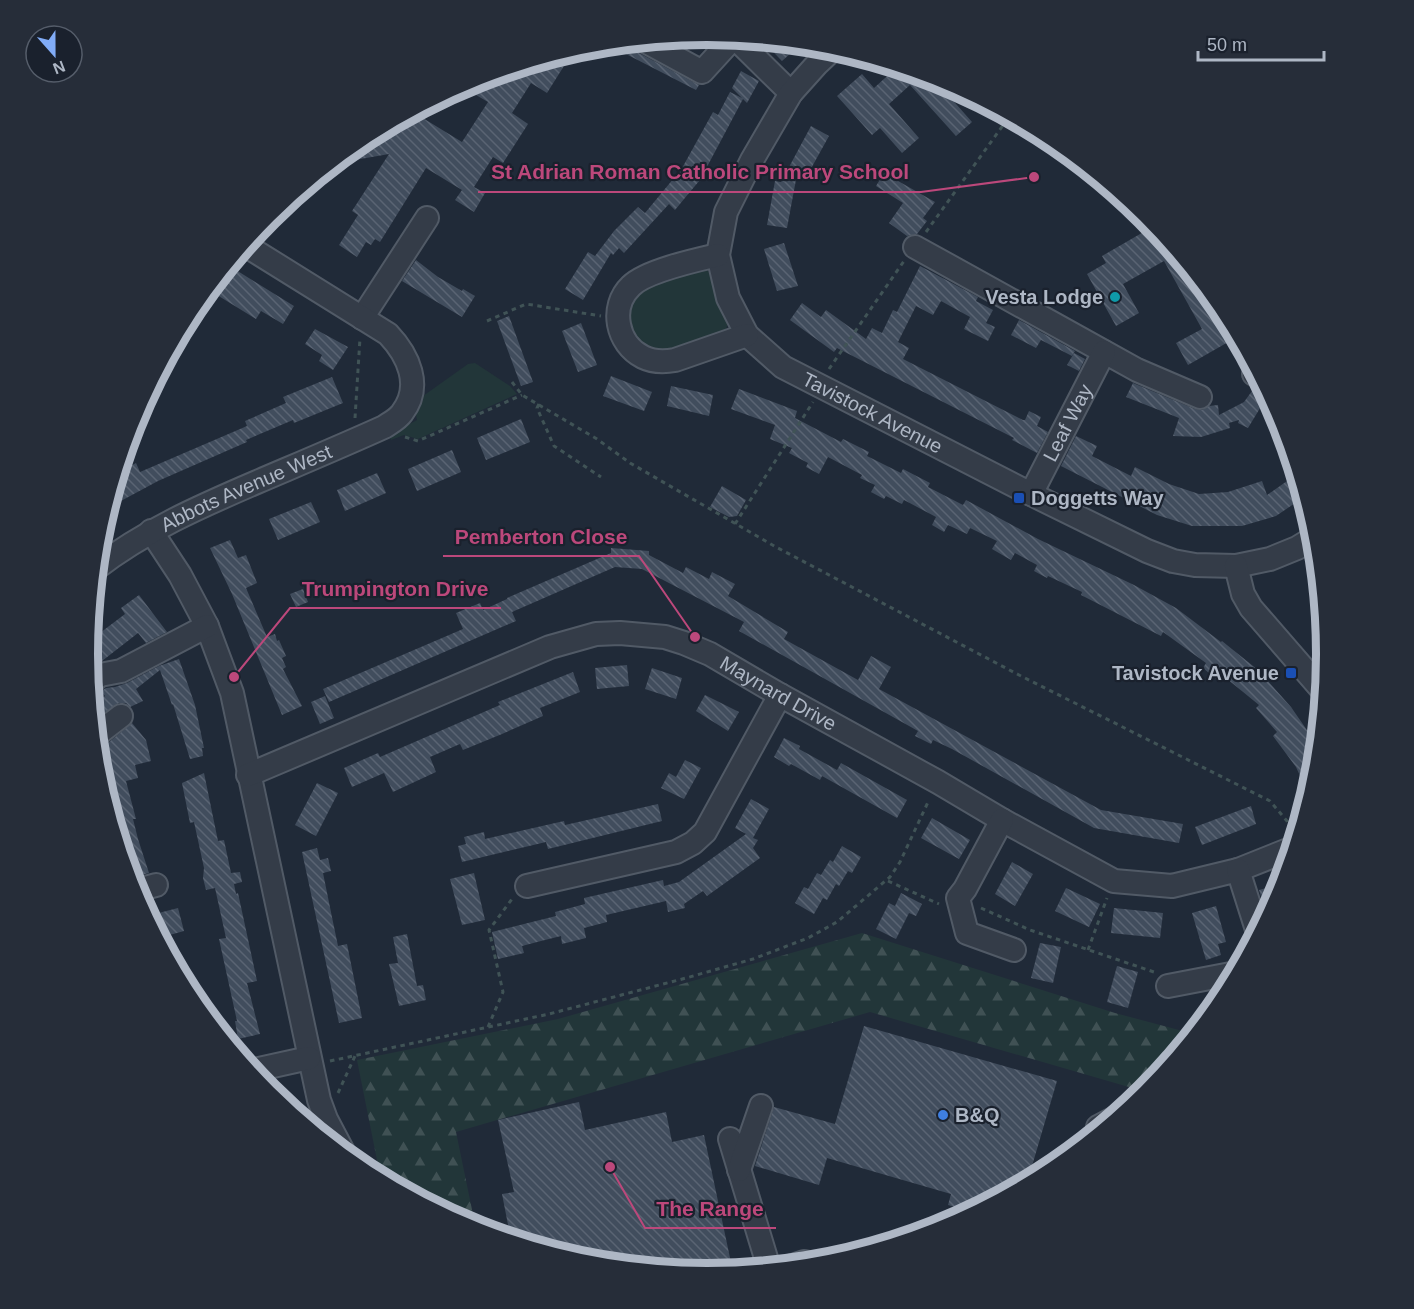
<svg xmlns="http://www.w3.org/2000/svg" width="1414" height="1309" font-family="Arial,sans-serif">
	<defs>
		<pattern id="forest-firs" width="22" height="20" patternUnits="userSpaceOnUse" patternTransform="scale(1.5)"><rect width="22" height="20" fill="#223639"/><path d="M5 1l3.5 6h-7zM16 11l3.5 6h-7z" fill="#405154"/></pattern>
		<pattern id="building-back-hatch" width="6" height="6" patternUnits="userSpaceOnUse" patternTransform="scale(1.5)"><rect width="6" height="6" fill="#414d5d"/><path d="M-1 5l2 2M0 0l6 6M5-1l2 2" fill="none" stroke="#5a6473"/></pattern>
	</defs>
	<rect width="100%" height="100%" fill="#202a38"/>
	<g fill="#223639">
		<path d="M706,269L713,277L728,324L724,333L657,354L631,336L628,304L642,285Z"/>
		<path d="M475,363L510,386L517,394L418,439L404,435L391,440L389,435L417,420L416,415L423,396L468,364Z"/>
	</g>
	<path fill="url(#forest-firs)" d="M862,933L1115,1013L1194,1034L1146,1092L870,1012L456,1132L476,1229L381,1180L357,1060L558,1019Z"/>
	<g fill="url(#building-back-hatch)">
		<path d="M762,40L782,42L801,44L782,61Z"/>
		<path d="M630,42L639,53L699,85L696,90L624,53Z"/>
		<path d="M574,50L547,93L531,83L512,113L528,124L503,163L493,157L474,187L485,193L474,212L455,200L462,190L426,168L380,242L375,239L371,245L366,242L357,257L339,245L358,215L352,211L389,154L332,164L363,139L413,112L462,142L488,102L476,95L488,76Z"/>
		<path d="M894,67L934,79L972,122L956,136L910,85L889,104L919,138L902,153L880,128L872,135L837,96L862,74L874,88L896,68Z"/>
		<path d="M741,71L759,81L747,103L743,99L700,180L689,193L675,210L669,204L624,253L619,248L613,255L611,253L583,300L565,289L588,252L595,256L614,231L638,207L645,213L674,178L676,179L713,112L718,115L730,92L742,98L732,88Z"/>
		<path d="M811,126L829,136L808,174L798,169L787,228L767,225L775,181L781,182Z"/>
		<path d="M884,173L935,202L923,218L927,221L917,234L907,236L889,223L903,203L876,186Z"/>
		<path d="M1147,230L1151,238L1160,233L1223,310L1237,337L1188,365L1176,343L1202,329L1164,261L1123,284L1139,313L1116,326L1087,274L1106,263L1102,256Z"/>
		<path d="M784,243L798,286L777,291L764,249Z"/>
		<path d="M416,260L438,277L462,291L463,289L475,296L462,317L402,281Z"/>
		<path d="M228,265L294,306L283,324L261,311L256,319L217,295L222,286L215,282Z"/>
		<path d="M920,266L978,297L976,301L993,310L986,323L995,327L988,341L964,329L970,317L941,301L933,315L916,306L898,342L909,348L903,359L1023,420H1025L1029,411L1041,417L1037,426L1048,432L1037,453L1012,440L1014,438L837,348L834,352L790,320L802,303L821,317L826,310L866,339L872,328L882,333L893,310L897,312Z"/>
		<path d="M509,316L533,382L521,386L497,321Z"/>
		<path d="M1019,320L1075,351L1072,356L1041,340L1036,348L1011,335Z"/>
		<path d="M581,323L597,365L578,372L562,331Z"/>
		<path d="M315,329L348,347L333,370L319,361L322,355L305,344Z"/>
		<path d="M1074,353L1085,359L1079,371L1067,365Z"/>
		<path d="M611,376L652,392L644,411L603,396Z"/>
		<path d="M332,377L343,403L294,423L293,420L246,440L247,442L158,481L106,509L114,484L123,480L119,472L136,463L140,472L247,426L245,421L286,403L283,397Z"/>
		<path d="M1133,383L1195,409L1202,410L1209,406L1218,405L1219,415L1244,402L1252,391L1254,393L1256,389L1268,395L1248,428L1238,423L1239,420L1229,423L1230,428L1201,437L1173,436L1179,418L1126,397Z"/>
		<path d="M671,386L713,395L709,416L667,406Z"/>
		<path d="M739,389L797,411L795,418L841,442L843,439L869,452L867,456L901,473L903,469L930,483L928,487L963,505L966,500L1038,539L1134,585L1176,608L1221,642L1222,641L1258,670L1291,707L1318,746L1315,776L1309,796L1296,767L1273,736L1277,732L1256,708L1259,705L1221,674L1216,679L1203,668L1206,663L1163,632L1161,636L1081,595L1082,592L1048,576L1047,578L1034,571L1037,565L1015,553L1011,560L992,549L997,541L970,528L967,534L948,525L944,532L932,525L936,517L904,500L902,504L886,496L884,499L871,492L875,485L860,478L862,475L828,457L819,474L806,467L808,463L789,453L792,448L770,439L775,425L731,409Z"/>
		<path d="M521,419L530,442L486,460L477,438Z"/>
		<path d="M1076,436L1097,446L1092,456L1131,476L1135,467L1169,484L1199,494L1228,492L1262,481L1267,495L1297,474L1304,497L1276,516L1242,526H1192L1157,515L1061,466Z"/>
		<path d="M452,450L461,472L417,491L408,469Z"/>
		<path d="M377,473L386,493L345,511L337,490Z"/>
		<path d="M722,486L746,500L737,516L729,517L710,507Z"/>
		<path d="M311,502L320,522L278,540L269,519Z"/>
		<path d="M230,540L238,558L246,555L257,583L246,588L267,637L275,634L277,641L279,640L286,656L282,658L286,667L283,669L302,706L282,715L232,594L210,548Z"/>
		<path d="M611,548L649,551V555L683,573L686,567L709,579L712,572L735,584L728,596L788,632L784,639L858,680L871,656L891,667L879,689L1101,810L1183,824L1179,843L1094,828L952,749L933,740L931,744L915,736L918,731L739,631L744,622L642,569L615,567L512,612L516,621L329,702L323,689L463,629L456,613L480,603L483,610L507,599V598L611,553Z"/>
		<path d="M303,589L308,602L296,607L290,594Z"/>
		<path d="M139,595L167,632L146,643L138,633L102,661L88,667V642L125,614L121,608Z"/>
		<path d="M179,659L195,705L204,748H202L203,756L190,759L173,704L172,705L160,670L136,689L143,701L130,707L126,703H119L93,720L92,706L105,696L101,691L106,688L115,687L127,683L159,666Z"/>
		<path d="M627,665L629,686L597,689L595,668Z"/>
		<path d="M652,668L682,678L676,699L645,689Z"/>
		<path d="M573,672L580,692L540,708L543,716L502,734L463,750L460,744L430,757L436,772L393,792L384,773L352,787L344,768L378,753L380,757L500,705L498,702Z"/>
		<path d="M705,695L739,712L728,731L696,711Z"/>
		<path d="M325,696L334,718L320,724L311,702Z"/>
		<path d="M132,723L146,740L151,761L135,765L138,778L126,781L136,819H133L138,839L149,873L130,878L108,807L98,763L96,749L103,747Z"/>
		<path d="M784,738L800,746L799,749L837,770L841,763L907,800L897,818L822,776L820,780L791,764L789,766L774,757Z"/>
		<path d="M685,760L701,768L684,799L661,788L669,773L676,777Z"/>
		<path d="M204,773L218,841L224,840L231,873L240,872L242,882L234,884L236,894L238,893L257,981L247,983L260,1034L238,1039L235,1021H237L219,939L226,938L215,888L206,890L203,878L204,868L194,822L190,823L182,783Z"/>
		<path d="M317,783L338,793L316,836L295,825Z"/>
		<path d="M751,799L769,809L753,838L758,840L753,848L760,858L707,896L703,891L684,904L685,908L668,912L666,901L606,915L607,922L584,928L586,938L562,944L561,936L541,941L522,946L524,953L498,959L492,932L556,916L555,912L585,904L584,898L663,880L664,886L679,882L746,834L748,835L735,828Z"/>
		<path d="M658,804L662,821L548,849L546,842L462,862L458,846L466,844L464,837L484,832L485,839L564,821L565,825Z"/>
		<path d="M1251,806L1256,824L1202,845L1195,827Z"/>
		<path d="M932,818L970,840L959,859L921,838Z"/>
		<path d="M842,846L861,857L852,873L848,871L839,886L836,884L827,900L823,898L814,914L795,903L804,887L808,889L817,873L821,875L830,860L833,862Z"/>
		<path d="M317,848L320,860L328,858L331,871L323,873L333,922L338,946L347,944L362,1018L339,1023L302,852Z"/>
		<path d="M1012,862L1033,874L1015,906L995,894Z"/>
		<path d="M474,873L485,920L462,925L450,879Z"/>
		<path d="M1282,884L1280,892L1267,916L1259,890Z"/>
		<path d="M1066,888L1100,904L1089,927L1055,911Z"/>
		<path d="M901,893L922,904L916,916L909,913L896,939L876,929L889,903L895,906Z"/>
		<path d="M1216,906L1226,942L1218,944L1221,955L1206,960L1192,913Z"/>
		<path d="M178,908L184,931L159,938L147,916Z"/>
		<path d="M1114,908L1163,913L1160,938L1111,933Z"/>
		<path d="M407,934L417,986L423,985L426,1000L399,1006L389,964L398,963L393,937Z"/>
		<path d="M1040,943L1061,947L1053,983L1031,978Z"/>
		<path d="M1117,966L1138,972L1128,1008L1107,1002Z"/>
		<path d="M864,1026L1057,1081L1027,1183L972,1212L948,1205L951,1194L827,1158L819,1185L755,1166L774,1107L835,1124Z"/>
		<path d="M579,1102L585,1130L666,1112L672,1142L704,1135L733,1272L707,1274L586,1263L511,1240L502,1194L514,1192L498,1120Z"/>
	</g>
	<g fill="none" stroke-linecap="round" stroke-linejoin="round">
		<g stroke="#515a66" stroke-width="26">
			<g id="minor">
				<path d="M645,41L702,72L734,37L791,93"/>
				<path id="s1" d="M834,48L817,64L791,93L752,160L726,212L718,255L728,298L747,335L783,367L1031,494L1147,551L1173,561L1195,565L1236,566L1270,559L1297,548L1315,537"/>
				<path d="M915,247L1137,370L1200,397"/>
				<path d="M718,255C696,260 646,271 631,286C609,307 617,344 643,357C653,362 664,362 675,360L747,335"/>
				<path d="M362,318L427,218"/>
				<path d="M1255,371L1254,374L1257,375"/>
				<path id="s2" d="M1031,494L1104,352"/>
				<path d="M151,531L180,575L207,626L232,693L319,1100L326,1119L346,1157"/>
				<path d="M1236,566L1243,594L1251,608L1323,691"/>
				<path id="s3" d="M95,569C144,531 201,506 257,482C299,464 342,446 384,427C390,423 398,419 402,413C423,386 408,355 388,334L245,245"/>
				<path d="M90,683L100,675L121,671L207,626"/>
				<path d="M95,736L121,716"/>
				<path id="s4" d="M248,775L550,647L596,634L620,633L665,637L684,643L710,654L780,695L938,782L1002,820L1114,881L1172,886L1238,870L1293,848"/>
				<path d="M1002,820L965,889L958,898L967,933L1014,950"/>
				<path d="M1238,870L1258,933"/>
				<path d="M527,886L676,852L693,843L705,832L780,695"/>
				<path d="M134,891L156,885"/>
				<path d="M1168,986L1236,973"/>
				<path d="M250,1071L309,1058"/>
				<path d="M1100,1130L1098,1127L1115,1118"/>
				<path d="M730,1139L769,1268"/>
				<path d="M739,1170L761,1106"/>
				<path d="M792,1266L804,1262L814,1264"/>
			</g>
		</g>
		<g stroke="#405356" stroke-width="3" stroke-dasharray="4.5 4.5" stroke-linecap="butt">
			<path d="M926,232L1009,117"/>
			<path d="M487,321L526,304L601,316"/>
			<path d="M829,369L904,261"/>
			<path d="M512,382L522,395L597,439L630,463L776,547L1019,675L1270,801L1287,821L1290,831"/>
			<path d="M539,404L537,408L554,446L601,477"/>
			<path d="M355,418L360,338"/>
			<path d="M405,437L418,441L522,395"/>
			<path d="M735,524L813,402"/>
			<path d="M888,881L939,904"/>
			<path d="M981,908L1030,930L1154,972"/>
			<path d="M1088,950L1107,898"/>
			<path d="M488,1027L503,992L489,930L512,899"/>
			<path d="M330,1061L549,1014L686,978L753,959L808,938L837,922L890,877L900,862L929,800"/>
			<path d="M338,1093L355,1056"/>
		</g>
		<use href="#minor" stroke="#343c48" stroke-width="22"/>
	</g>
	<circle fill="#0f9aa8" stroke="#1a212d" stroke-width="2" cx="1115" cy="297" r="6"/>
	<g fill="#1a4fb4" stroke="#1a212d" stroke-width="2">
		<rect x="1013" y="492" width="12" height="12" rx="3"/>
		<rect x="1285" y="667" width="12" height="12" rx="3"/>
	</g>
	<circle fill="#3f7fe0" stroke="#1a212d" stroke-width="2" cx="943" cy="1115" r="6"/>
	<g text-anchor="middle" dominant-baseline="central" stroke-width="4.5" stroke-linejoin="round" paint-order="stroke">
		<g font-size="20" font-weight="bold" fill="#aeb7c5" stroke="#1a212d" text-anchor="end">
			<text x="1103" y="297">Vesta Lodge</text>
			<text x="1031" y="498" text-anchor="start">Doggetts Way</text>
			<text x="1279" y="673">Tavistock Avenue</text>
			<text x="955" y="1115" text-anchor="start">B&amp;Q</text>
		</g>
		<g font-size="20" fill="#aeb7c5" stroke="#1a212d">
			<text stroke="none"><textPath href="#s1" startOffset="476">Tavistock Avenue</textPath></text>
			<text stroke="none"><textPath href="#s2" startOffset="80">Leaf Way</textPath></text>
			<text stroke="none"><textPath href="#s3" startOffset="172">Abbots Avenue West</textPath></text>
			<text stroke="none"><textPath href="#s4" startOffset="572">Maynard Drive</textPath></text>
		</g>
	</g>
	<path d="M0 0H1414V1309H0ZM98 654a609 609 0 1 1 1218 0a609 609 0 1 1-1218 0Z" fill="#262d39" fill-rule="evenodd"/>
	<path fill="none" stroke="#aeb7c5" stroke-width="8" d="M98 654a609 609 0 1 1 1218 0a609 609 0 1 1-1218 0Z"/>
	<path fill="none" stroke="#bc487b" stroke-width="2" d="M1034 177L921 192H478M695 637L639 556H443M234 677L290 608H501M610 1167L645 1228H776"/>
	<g fill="#bc487b" stroke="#1a212d" stroke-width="2">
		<circle cx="1034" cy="177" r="6"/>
		<circle cx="695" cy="637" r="6"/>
		<circle cx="234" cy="677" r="6"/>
		<circle cx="610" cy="1167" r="6"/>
	</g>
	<g font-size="21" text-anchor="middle" font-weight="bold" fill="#bc487b" stroke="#1a212d" stroke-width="4.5" stroke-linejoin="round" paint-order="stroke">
		<text x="700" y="179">St Adrian Roman Catholic Primary School</text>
		<text x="541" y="544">Pemberton Close</text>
		<text x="395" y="596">Trumpington Drive</text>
		<text x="710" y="1216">The Range</text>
	</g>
	<g transform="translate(54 54) rotate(159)"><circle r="28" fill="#1a212d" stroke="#555d6a" stroke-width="1.5"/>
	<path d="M0-4.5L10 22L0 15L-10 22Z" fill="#81acf7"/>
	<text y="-9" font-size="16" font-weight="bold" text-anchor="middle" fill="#aeb7c5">N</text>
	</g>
	<path d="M1198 51v9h126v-9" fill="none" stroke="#aeb7c5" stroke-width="3"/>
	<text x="1207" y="51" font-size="18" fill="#aeb7c5" stroke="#1a212d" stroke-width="4.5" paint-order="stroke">50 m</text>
</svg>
